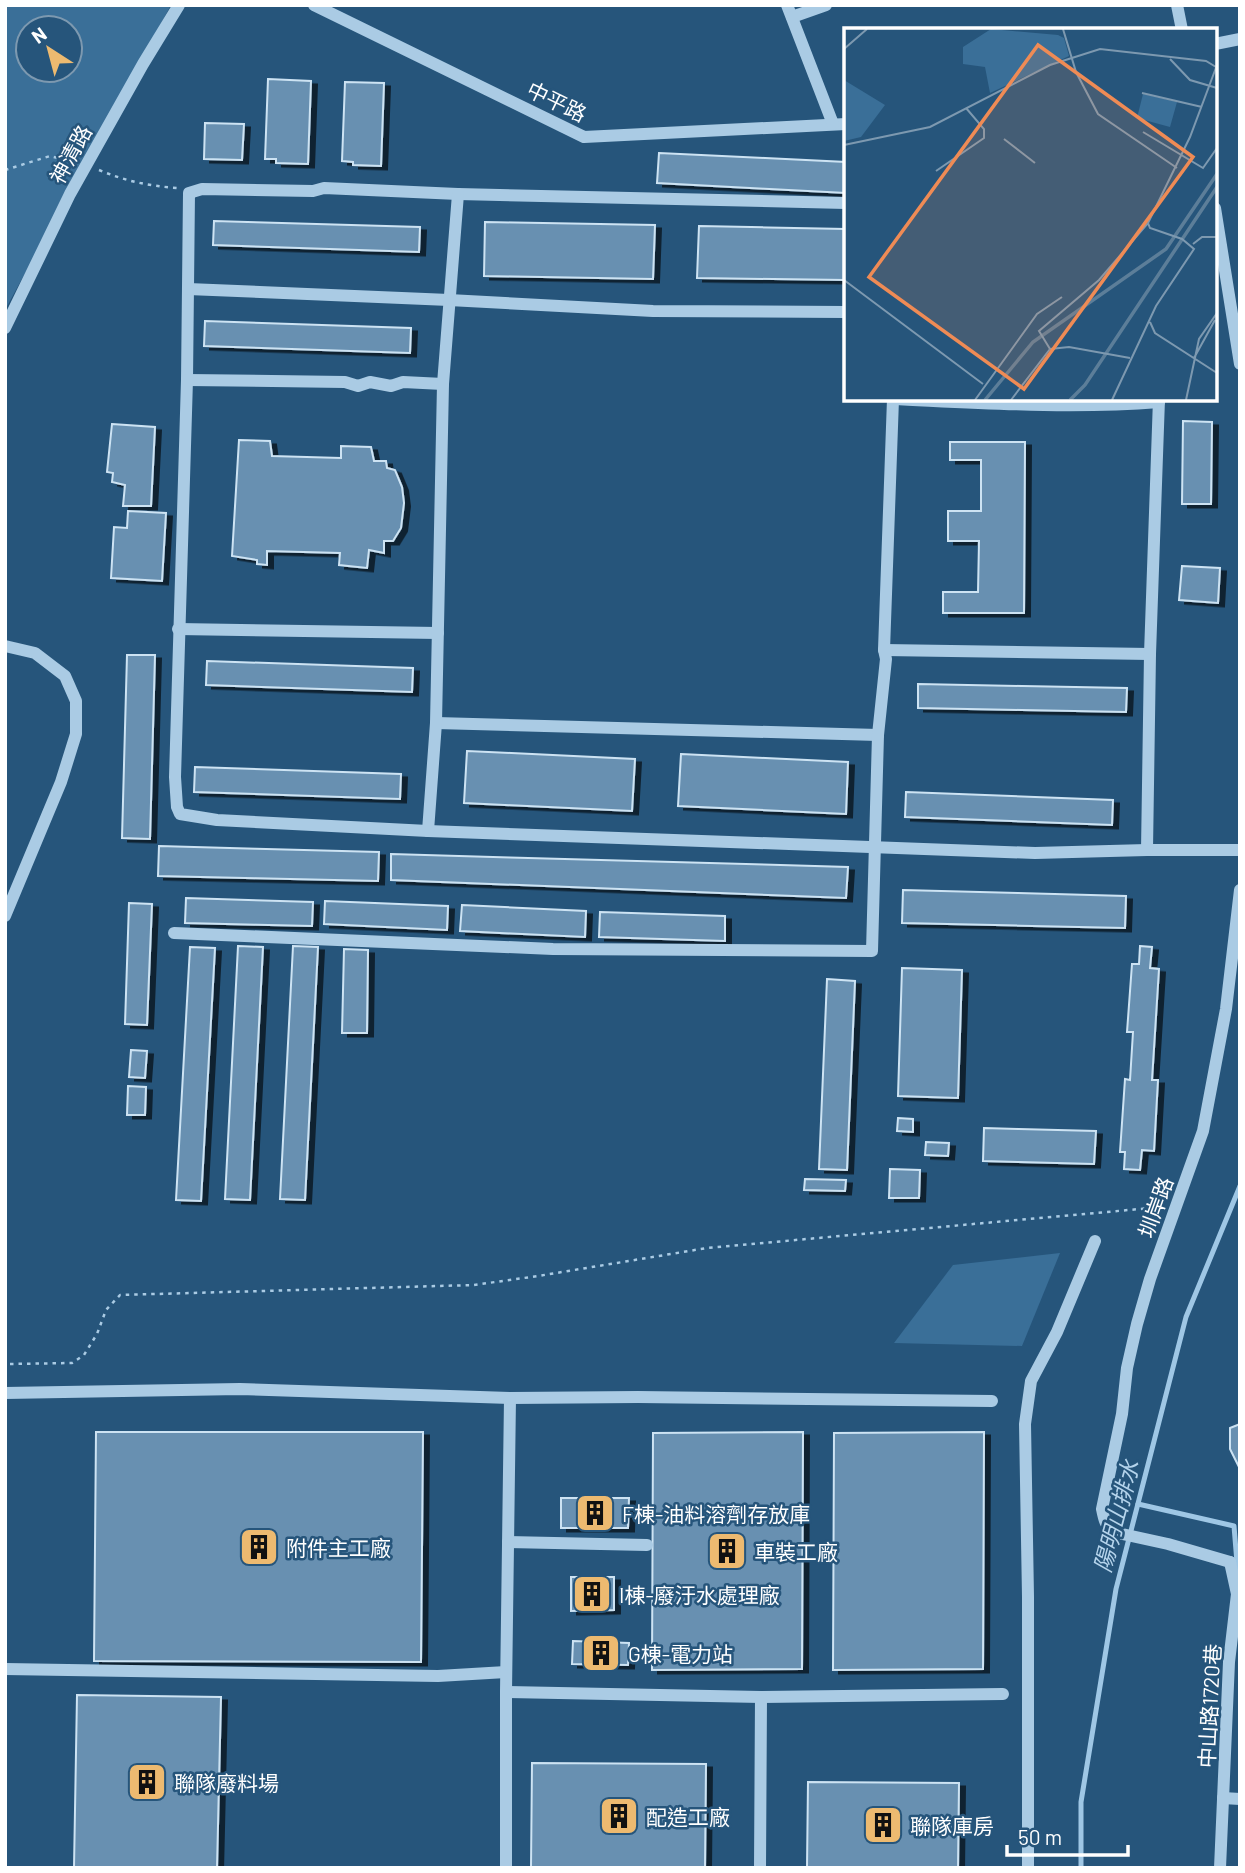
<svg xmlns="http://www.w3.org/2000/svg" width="1245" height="1873" font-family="Barlow,'Noto Sans TC',sans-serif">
	<defs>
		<filter id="shadow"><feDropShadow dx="6" dy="3.5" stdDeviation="0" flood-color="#0009"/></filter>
	</defs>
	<rect width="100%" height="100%" fill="#26557b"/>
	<g fill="#3a6f98" fill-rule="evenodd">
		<path d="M5,5H171L5,310ZM28,28H70V70H28Z"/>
		<path d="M1060,1253L1022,1346L894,1343L953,1265Z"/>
	</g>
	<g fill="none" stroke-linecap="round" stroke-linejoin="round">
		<g stroke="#9fc7e5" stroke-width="5">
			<path d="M1138,1504L1234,1526L1238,1575"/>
			<path d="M1081,1868V1802L1116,1589L1186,1317L1240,1186"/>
		</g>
	</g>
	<g fill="#6790b1" stroke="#cde3f3" stroke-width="2" filter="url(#shadow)">
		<path d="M268,79L311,81L308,164L276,163V159H265Z"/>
		<path d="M345,82L384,83L381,166L353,165V162L342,161Z"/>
		<path d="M205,123L244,124L242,160L204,159Z"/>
		<path d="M659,153L846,162V193L657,183Z"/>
		<path d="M214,221L420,227L419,252L213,245Z"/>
		<path d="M485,222L655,225L653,279L484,276Z"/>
		<path d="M699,226L846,229V280L697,278Z"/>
		<path d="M205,321L411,328L410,353L204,346Z"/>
		<path d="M1183,421L1212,422L1211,504H1182Z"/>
		<path d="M112,424L155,427L151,506H123L125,485L112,482L113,473L107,472Z"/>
		<path d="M239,440L270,441L272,456L341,458V446L371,447L374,461H386L387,468L395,470L402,487L404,503L401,528L393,541H384V553L369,550L367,568L339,565L340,553L267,551V565L257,564V560L232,556Z"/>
		<path d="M950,442H1025L1024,613H943V592H978L979,541H948V511H981V460H950Z"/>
		<path d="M128,511L166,513L162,581L111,578L114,527L127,528Z"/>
		<path d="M1182,566L1220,568L1218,603L1179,600Z"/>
		<path d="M127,655H155L150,839L122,838Z"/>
		<path d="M207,661L413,668L412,692L206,685Z"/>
		<path d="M918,684L1127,688L1126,712L918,708Z"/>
		<path d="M467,751L635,759L632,811L464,803Z"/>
		<path d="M681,754L848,762L846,814L678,806Z"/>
		<path d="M195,767L401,774L400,799L194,792Z"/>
		<path d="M906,792L1113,800L1112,825L905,817Z"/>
		<path d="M159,846L379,852L378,881L158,876Z"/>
		<path d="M391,854L848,867L846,898L391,880Z"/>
		<path d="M903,890L1126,896L1125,928L902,923Z"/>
		<path d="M186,898L313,902L312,926L185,923Z"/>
		<path d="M325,901L448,906L447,930L324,924Z"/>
		<path d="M129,903L152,904L147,1025L125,1024Z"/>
		<path d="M462,905L586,911L585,937L460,931Z"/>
		<path d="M600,912L725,916V941L599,937Z"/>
		<path d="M238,946L263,947L250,1200L225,1199Z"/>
		<path d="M293,946L318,947L305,1200L280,1199Z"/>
		<path d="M1140,946L1152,947L1150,968L1159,969L1152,1080H1158L1154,1151L1142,1150L1140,1170L1124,1169L1125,1152H1120L1125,1079L1130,1080L1133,1032H1127L1132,964H1139Z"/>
		<path d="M190,947L215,948L201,1201L176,1200Z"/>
		<path d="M344,949L368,950L367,1033H342Z"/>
		<path d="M902,968L962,970L958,1098L898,1096Z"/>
		<path d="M827,979L855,981L847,1170L819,1169Z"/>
		<path d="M131,1050L147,1051L145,1078L129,1077Z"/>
		<path d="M128,1086L146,1087L145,1115H127Z"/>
		<path d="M898,1118L913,1119V1132L897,1131Z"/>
		<path d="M984,1128L1096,1131L1094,1164L983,1161Z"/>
		<path d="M926,1142L949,1143L948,1156L925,1155Z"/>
		<path d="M890,1169L920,1170L919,1198H889Z"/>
		<path d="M805,1179L846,1180L845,1191L804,1190Z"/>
		<path d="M1240,1424V1469L1230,1449V1428Z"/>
		<path d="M96,1432H423L421,1662L94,1661Z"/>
		<path d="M803,1432L802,1669L652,1670L653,1433Z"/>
		<path d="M984,1432L983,1669L833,1670L834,1433Z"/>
		<path d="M561,1498H629L628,1528H561Z"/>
		<path d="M571,1577H614V1610L571,1611Z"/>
		<path d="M573,1641L629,1643L628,1665L572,1664Z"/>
		<path d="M77,1695L221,1697L217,1868H74Z"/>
		<path d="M532,1763L706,1764L705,1868H531Z"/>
		<path d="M808,1782L959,1783L958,1868H807Z"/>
	</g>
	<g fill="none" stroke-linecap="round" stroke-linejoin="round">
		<g stroke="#aacbe4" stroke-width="2.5" stroke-dasharray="3.5 5" stroke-linecap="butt">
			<path d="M5,170L50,156L73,162"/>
			<path d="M99,170C125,181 149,186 177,188"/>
			<path d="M10,1364L72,1363L84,1355L97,1334L106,1310L120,1295L474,1285L538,1276L707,1248L1162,1207"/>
		</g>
		<g stroke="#aacbe4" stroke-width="12">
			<path d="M314,5L584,137L846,124"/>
			<path d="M787,5L833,124"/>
			<path d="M1177,5L1182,30"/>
			<path d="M792,17L826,5"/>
			<path d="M1215,44L1240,39"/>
			<path d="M846,203L458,194L324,188L313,191L202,189L189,193L187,380L175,777L177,807L180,814L217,820L428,831L1035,853L1147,850H1240"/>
			<path d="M1215,208L1240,364"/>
			<path d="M188,289L449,300L653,311L846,312"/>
			<path d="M5,328L70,194L143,64L179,5"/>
			<path d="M187,380L345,382L358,386L370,382L391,386L403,382L443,384"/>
			<path d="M893,399C982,403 1070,409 1159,402"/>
			<path d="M178,629L438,633"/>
			<path d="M5,646L35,653L65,676L76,701V734L61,782L5,916"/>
			<path d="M884,650L1150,654"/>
			<path d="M436,723L878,735"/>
			<path d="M428,831L436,723L443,384L458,194"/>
			<path d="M1147,850L1150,654L1159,399"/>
			<path d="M174,933L553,949L872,951L878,735L886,659L884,650L893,399"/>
			<path d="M5,1393L240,1389L510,1398L638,1397L992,1401"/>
			<path d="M508,1542L647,1545"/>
			<path d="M1230,1562L1168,1544L1113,1532C1105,1525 1104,1519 1102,1509L1122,1414L1127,1368L1137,1324L1150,1279L1203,1131L1226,1009L1240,890"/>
			<path d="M5,1669L438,1676L506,1672"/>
			<path d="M506,1692L761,1697L1003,1694"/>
			<path d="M1223,1798L1240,1799"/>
			<path d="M506,1868V1692L510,1398"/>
			<path d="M760,1868L761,1697"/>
			<path d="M1028,1868V1597L1025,1424L1031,1381L1057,1332L1095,1241"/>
			<path d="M1220,1868L1229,1662L1237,1594L1230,1562"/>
		</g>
	</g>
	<defs>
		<g id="building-square" transform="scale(2.0125)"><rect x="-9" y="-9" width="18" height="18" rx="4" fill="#edba70" stroke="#26557b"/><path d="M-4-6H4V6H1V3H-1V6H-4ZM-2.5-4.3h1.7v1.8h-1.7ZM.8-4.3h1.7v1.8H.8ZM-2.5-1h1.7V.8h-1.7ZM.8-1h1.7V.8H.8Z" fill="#111"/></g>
	</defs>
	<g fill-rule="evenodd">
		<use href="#building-square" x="595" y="1513"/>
		<use href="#building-square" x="259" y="1547"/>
		<use href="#building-square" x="727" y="1551"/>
		<use href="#building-square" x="592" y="1594"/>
		<use href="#building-square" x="601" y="1653"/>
		<use href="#building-square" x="147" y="1782"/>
		<use href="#building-square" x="619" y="1816"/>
		<use href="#building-square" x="883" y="1825"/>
	</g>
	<g text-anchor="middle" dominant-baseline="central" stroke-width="5" stroke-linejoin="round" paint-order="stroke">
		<g font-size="21" fill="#fff" stroke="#26557b">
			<text transform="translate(557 101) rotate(26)">中平路</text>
			<text transform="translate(70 154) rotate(-61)">神清路</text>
			<text transform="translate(1155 1207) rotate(-70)">圳岸路</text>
			<text transform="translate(1209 1706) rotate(-87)">中山路1720巷</text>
		</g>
		<g font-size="21" fill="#fff" stroke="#26557b" text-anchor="start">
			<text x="622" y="1513">F棟-油料溶劑存放庫</text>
			<text x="286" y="1547">附件主工廠</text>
			<text x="754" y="1551">車裝工廠</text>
			<text x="619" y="1594">I棟-廢汙水處理廠</text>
			<text x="628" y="1653">G棟-電力站</text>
			<text x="174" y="1782">聯隊廢料場</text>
			<text x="646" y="1816">配造工廠</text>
			<text x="910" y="1825">聯隊庫房</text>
		</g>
		<g font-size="23" font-style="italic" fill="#b5d4ec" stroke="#26557b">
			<text transform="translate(1116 1516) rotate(-75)">陽明山排水</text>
		</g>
	</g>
	<g transform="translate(844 28)">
		<rect width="373" height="373" fill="#26557b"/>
		<path d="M147,1L214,7L220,10L225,28L146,65L141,39L119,36V19ZM0,52L41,77L17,109L0,113ZM299,66L333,74L326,99L293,90Z" fill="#3a6f98"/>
		<path fill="none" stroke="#5c7e99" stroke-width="3.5" d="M141,372L189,314L322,221L373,146M226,372L241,357L373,159"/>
		<path fill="none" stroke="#7d99b0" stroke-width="2" d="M219,1L232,44L254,86L333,140M0,21L23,1M326,31L346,52L373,60M298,65L358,79M299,104L359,140L373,120M160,111L191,135M0,117L86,99L206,37L256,21L362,33L372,39M92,143L140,110V101L122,80M349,216L358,209H373M0,252L139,356M306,294L311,305L373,345M206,321L195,303L255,252L304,195M206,321L225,319L286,330M350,330L371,292M131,372L193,286L218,269M167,372L206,321M268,372L312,278L350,221L338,211L306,200L304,195L346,109L373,37M342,372L355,311L373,285"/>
		<path fill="#ef8b55" fill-opacity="0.15" stroke="#ef8b55" stroke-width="3.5" d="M194,17L349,129L180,361L25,249Z"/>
		<rect width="373" height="373" fill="none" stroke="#fff" stroke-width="3.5"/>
	</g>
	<rect width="1245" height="1873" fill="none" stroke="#ffffff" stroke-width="14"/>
	<g transform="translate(49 49) rotate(324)"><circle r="33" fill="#26557b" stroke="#7d99b0" stroke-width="2"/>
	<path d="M0-5L12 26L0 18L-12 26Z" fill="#edba70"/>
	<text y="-10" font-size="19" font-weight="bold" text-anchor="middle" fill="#ffffff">N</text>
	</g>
	<path d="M1007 1845v10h121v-10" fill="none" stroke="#ffffff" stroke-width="3.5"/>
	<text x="1018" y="1845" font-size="21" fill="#ffffff" stroke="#26557b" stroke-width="5" paint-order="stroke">50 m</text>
</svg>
